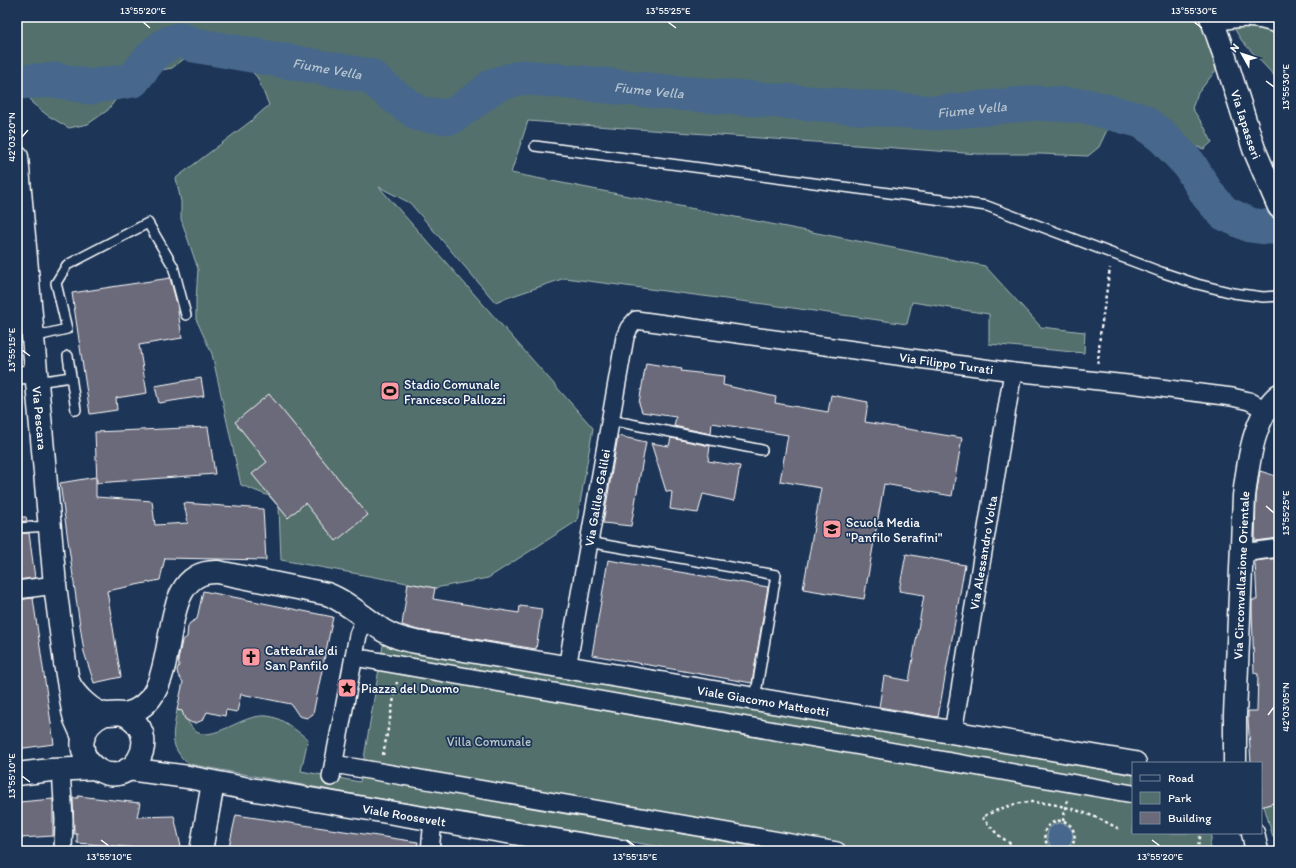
<svg xmlns="http://www.w3.org/2000/svg" width="1296" height="868" font-family="Itim,sans-serif">
	<rect width="100%" height="100%" fill="#1d3557"/>
	<filter id="ink" filterUnits="userSpaceOnUse"><feTurbulence type="fractalNoise" baseFrequency=".025" numOctaves="2"/><feDisplacementMap in="SourceGraphic" scale="8" xChannelSelector="R" yChannelSelector="G"/><feConvolveMatrix kernelMatrix="1 2 1 2 8 2 1 2 1" color-interpolation-filters="sRGB"/></filter>
	<g filter="url(#ink)">
		<g fill="#526f6d" stroke="#a8b7b6">
			<path d="M17,17H1200L1216,70L1198,93L1192,108L1205,128L1212,142L1204,149L1194,146L1163,123L1121,127L1107,130L1099,147L1088,156L1040,154H978L528,121L511,173L985,266L1041,327L1085,332L1084,353L989,344V314L912,302L907,324L764,304L565,278L495,302L410,203L379,187L593,428L577,521L488,578L435,588L281,560L279,507L269,496L241,485L212,354L196,319V300L198,269L181,219V202L176,178L251,121L269,105L257,77L245,65L208,53L184,59L172,68L156,71L137,67L121,92L108,110L88,124L69,128L47,115L32,103L18,64Z"/>
			<path d="M1227,17H1279V81L1242,41Z"/>
			<path d="M383,645L1133,775V833H1212L1209,851H684L358,795L188,764C168,745 173,735 177,710L184,711C184,717 187,720 190,725C193,729 196,733 202,734C224,735 244,714 267,716C282,717 296,731 308,739L301,771L360,782Z"/>
			<path d="M1279,801V835L1273,837L1264,806Z"/>
		</g>
		<circle fill="#46688c" stroke="#90a4ba" cx="1060" cy="836" r="13"/>
		<g fill="none" stroke-linecap="round" stroke-linejoin="round">
			<path stroke="#46688c" stroke-width="35" id="s1" d="M17,82L56,80L90,87L133,80C145,65 159,43 179,40C183,40 190,43 194,45L370,76L390,93L419,114L451,117L478,98L494,85L523,77L666,92L935,113L1035,103L1086,106L1142,121L1163,137L1189,164L1208,195L1224,213L1250,225L1265,227H1279"/>
		</g>
		<g fill="#6a6a7a" stroke="#fff">
			<path d="M170,278L177,304L182,338L139,345L147,393L116,398L117,410L90,414L72,293Z"/>
			<path d="M646,363L682,369L681,371L724,376L723,385L776,397L775,403L828,412L831,395L868,402L865,422L962,438L952,496L884,484L864,599L803,589L821,488L780,481L788,435L712,423L711,434L674,426L676,417L642,412L639,403Z"/>
			<path d="M201,378L204,396L159,403L155,386Z"/>
			<path d="M269,394L368,515L336,541L305,503L288,518L252,474L267,462L235,422Z"/>
			<path d="M208,427L215,474L97,483L95,432Z"/>
			<path d="M618,436L646,442L631,526L603,523Z"/>
			<path d="M671,438L710,446L708,461L740,466L734,501L703,494L698,513L670,509L672,492L666,491L651,443L669,446Z"/>
			<path d="M1260,471L1279,477V538L1255,541L1256,497Z"/>
			<path d="M96,477V497L152,501L155,525L188,523L184,503L263,509L266,560L165,558L160,580L107,591L121,677L94,683L84,652L77,605L60,483Z"/>
			<path d="M17,517H26L27,521L17,522Z"/>
			<path d="M29,533L35,578L17,580V534Z"/>
			<path d="M906,554L965,565L938,717L879,707L884,676L909,681L924,595L899,591Z"/>
			<path d="M1279,558V801L1261,807V763H1251L1248,719V711H1257L1258,674L1254,673L1252,610V600H1257L1255,561Z"/>
			<path d="M608,560L768,587L752,683L592,655Z"/>
			<path d="M408,583L435,588L433,599L519,613L520,606L542,609L536,649L418,630L402,625Z"/>
			<path d="M203,591L333,617L313,714L307,718L299,716L291,704L241,694L237,712L226,710L225,716L207,712L203,720L196,723H192L185,719L182,711L177,710L183,682L178,675L177,670L179,665L178,660L182,641L187,637L188,626L190,623L197,619Z"/>
			<path d="M33,598L54,744L17,749V600Z"/>
			<path d="M78,796L140,803L137,817L174,816L182,851H139V848L77,843V834H74L73,798H78Z"/>
			<path d="M53,799V836L21,838L19,802Z"/>
			<path d="M236,815L418,842L417,851H228Z"/>
		</g>
		<g fill="none" stroke-linecap="round" stroke-linejoin="round">
			<g stroke="#fff" stroke-width="12">
				<g id="lane">
					<path d="M535,146L987,206L1161,272L1197,284L1233,293L1263,297L1279,296"/>
					<path d="M33,337L67,329L56,283L67,265L148,223L173,266L186,315"/>
					<path d="M68,356L76,410"/>
					<path d="M37,382L71,377"/>
					<path d="M610,420L762,450"/>
					<path d="M17,528L49,526"/>
					<path d="M588,542L776,575L755,699"/>
				</g>
			</g>
			<g stroke="#fff" stroke-width="20">
				<g id="street">
					<path d="M1213,23C1239,17 1254,16 1279,25"/>
					<path d="M17,375L36,374"/>
					<path d="M1242,553L1279,548"/>
					<path d="M17,590L55,585"/>
					<path d="M354,657L1133,794"/>
					<path id="s2" d="M567,668L625,337L629,328L636,320L1013,372L1137,385L1232,397L1249,401L1266,410"/>
					<path id="s3" d="M953,732L1013,372"/>
					<path d="M334,764L837,851"/>
					<path d="M61,769L64,820L63,851"/>
					<path d="M331,777L358,635L362,625L366,619"/>
					<path d="M430,851L433,820"/>
				</g>
			</g>
			<g stroke="#fff" stroke-width="25">
				<g id="secondary">
					<path id="s4" d="M1211,17L1223,51L1254,149L1279,207"/>
					<path id="s5" d="M17,157L55,585L65,663L73,711L75,719L83,737"/>
					<path d="M69,683C74,694 92,713 106,714C117,714 121,711 132,719C160,742 131,787 100,771C73,756 79,725 105,714"/>
					<path id="s6" d="M124,714C192,702 146,569 218,572L327,594C348,602 365,619 384,631C394,637 405,640 416,642L1135,763"/>
					<path id="s7" d="M1235,763V715L1244,496C1248,465 1253,416 1279,395"/>
					<path id="s8" d="M128,769L188,777L244,788L621,851"/>
					<path d="M17,774L51,770L95,768"/>
					<path d="M1253,833L1257,851"/>
					<path d="M201,851L213,783"/>
				</g>
			</g>
			<g stroke="#fff" stroke-width="2.5" stroke-dasharray="3 3" stroke-linecap="butt">
				<path d="M1098,364L1100,335L1110,268"/>
				<path d="M383,755L397,682"/>
				<path d="M1063,821L1067,800"/>
				<path d="M1020,851L997,834L982,817C997,810 1015,802 1031,802C1061,803 1093,814 1119,829"/>
				<path d="M1056,851C1043,846 1039,828 1054,822C1072,814 1085,844 1063,851"/>
				<path d="M1197,851L1201,833"/>
			</g>
			<use href="#lane" stroke="#1d3557" stroke-width="9"/>
			<use href="#street" stroke="#1d3557" stroke-width="17"/>
			<use href="#secondary" stroke="#1d3557" stroke-width="22"/>
		</g>
	</g>
	<path fill="none" stroke="#fff" stroke-width="1.5" d="M143,22L150,28M668,22L676,28M1194,22L1202,28M1266,81L1274,87M22,137L28,130M22,350L30,356M1266,506L1274,513M1268,715L1274,707M22,776L30,782M101,840L109,846M627,840L635,846M1152,840L1160,846"/>
	<defs>
		<g id="stadium-square" transform="scale(1)"><rect x="-9" y="-9" width="18" height="18" rx="4" fill="#ff9aa2" stroke="#1d3557"/><path d="M0-5a6.5 5 0 1 0 0 10a6.5 5 0 1 0 0-10ZM-3.5-1.8h7v3.6h-7Z" fill="#111"/></g>
		<g id="school-square" transform="scale(1)"><rect x="-9" y="-9" width="18" height="18" rx="4" fill="#ff9aa2" stroke="#1d3557"/><path d="M0-5L7-2L0 1L-7-2ZM-4 1L0 2.5L4 1V4Q0 6-4 4Z" fill="#111"/></g>
		<g id="church-square" transform="scale(1)"><rect x="-9" y="-9" width="18" height="18" rx="4" fill="#ff9aa2" stroke="#1d3557"/><path d="M-1.2-6h2.4v3.5h3.3v2.4h-3.3V6h-2.4V-.1h-3.3v-2.4h3.3Z" fill="#111"/></g>
		<g id="sight-square" transform="scale(1)"><rect x="-9" y="-9" width="18" height="18" rx="4" fill="#ff9aa2" stroke="#1d3557"/><path d="M0-6L1.8-2.2L6-1.7L2.9 1.2L3.7 5.4L0 3.3L-3.7 5.4L-2.9 1.2L-6-1.7L-1.8-2.2Z" fill="#111"/></g>
	</defs>
	<g fill-rule="evenodd">
		<use href="#stadium-square" x="390" y="391"/>
		<use href="#school-square" x="832" y="529"/>
		<use href="#church-square" x="251" y="657"/>
		<use href="#sight-square" x="347" y="688"/>
	</g>
	<g text-anchor="middle" dominant-baseline="central" stroke-width="3.5" stroke-linejoin="round" paint-order="stroke">
		<g font-size="13" fill="#fff" stroke="#1d3557">
			<text stroke="none"><textPath href="#s4" startOffset="113">Via Iapasseri</textPath></text>
			<text stroke="none"><textPath href="#s2" startOffset="670">Via Filippo Turati</textPath></text>
			<text stroke="none"><textPath href="#s5" startOffset="262">Via Pescara</textPath></text>
			<text stroke="none"><textPath href="#s2" startOffset="173">Via Galileo Galilei</textPath></text>
			<text stroke="none"><textPath href="#s3" startOffset="182">Via Alessandro Volta</textPath></text>
			<text stroke="none"><textPath href="#s7" startOffset="188">Via Circonvallazione Orientale</textPath></text>
			<text stroke="none"><textPath href="#s6" startOffset="752">Viale Giacomo Matteotti</textPath></text>
			<text stroke="none"><textPath href="#s8" startOffset="280">Viale Roosevelt</textPath></text>
		</g>
		<g font-size="13" fill="#fff" stroke="#1d3557" text-anchor="start">
			<text x="404" y="384">Stadio Comunale<tspan x="404" dy="15">Francesco Pallozzi</tspan></text>
			<text x="846" y="522">Scuola Media<tspan x="846" dy="15">"Panfilo Serafini"</tspan></text>
			<text x="265" y="650">Cattedrale di<tspan x="265" dy="15">San Panfilo</tspan></text>
			<text x="361" y="688">Piazza del Duomo</text>
		</g>
		<g font-size="13" fill="#bac5c5" stroke="#1d3557">
			<text x="489" y="741">Villa Comunale</text>
		</g>
		<g font-size="14" font-style="italic" fill="#b5c3d1" stroke="#1d3557">
			<text stroke="none"><textPath href="#s1" startOffset="331">Fiume Vella</textPath></text>
			<text stroke="none"><textPath href="#s1" startOffset="679">Fiume Vella</textPath></text>
			<text stroke="none"><textPath href="#s1" startOffset="1003">Fiume Vella</textPath></text>
		</g>
	</g>
	<rect width="1296" height="868" fill="none" stroke="#1d3557" stroke-width="44"/>
	<rect x="1132" y="762" width="130" height="72" fill="#1d3557" stroke="#77869a"/>
	<rect x="1140" y="775" width="20" height="6" fill="#1d3557" stroke="#77869a"/>
	<text x="1168" y="782" font-size="12" fill="#ffffff">Road</text>
	<rect x="1140" y="792" width="20" height="12" fill="#526f6d" stroke="#77869a"/>
	<text x="1168" y="802" font-size="12" fill="#ffffff">Park</text>
	<rect x="1140" y="812" width="20" height="12" fill="#6a6a7a" stroke="#77869a"/>
	<text x="1168" y="822" font-size="12" fill="#ffffff">Building</text>
	<g transform="translate(1242 54) rotate(309)" stroke="#1d3557" stroke-width="3" paint-order="stroke">
	<path d="M0-3L7 15L0 10L-7 15Z" fill="#ffffff"/>
	<text y="-6" font-size="11" font-weight="bold" text-anchor="middle" fill="#ffffff">N</text>
	</g>
	<rect x="22" y="22" width="1252" height="824" fill="none" stroke="#fff" stroke-width="1.5"/>
	<g font-size="10" text-anchor="middle" fill="#fff">
		<text x="143" y="14">13°55'20"E</text>
		<text x="668" y="14">13°55'25"E</text>
		<text x="1194" y="14">13°55'30"E</text>
		<text transform="translate(1285 87) rotate(-90)" y="4">13°55'30"E</text>
		<text transform="translate(11 137) rotate(-90)" y="4">42°03'20"N</text>
		<text transform="translate(11 350) rotate(-90)" y="4">13°55'15"E</text>
		<text transform="translate(1285 513) rotate(-90)" y="4">13°55'25"E</text>
		<text transform="translate(1285 707) rotate(-90)" y="4">42°03'05"N</text>
		<text transform="translate(11 776) rotate(-90)" y="4">13°55'10"E</text>
		<text x="109" y="860">13°55'10"E</text>
		<text x="635" y="860">13°55'15"E</text>
		<text x="1160" y="860">13°55'20"E</text>
	</g>
</svg>
